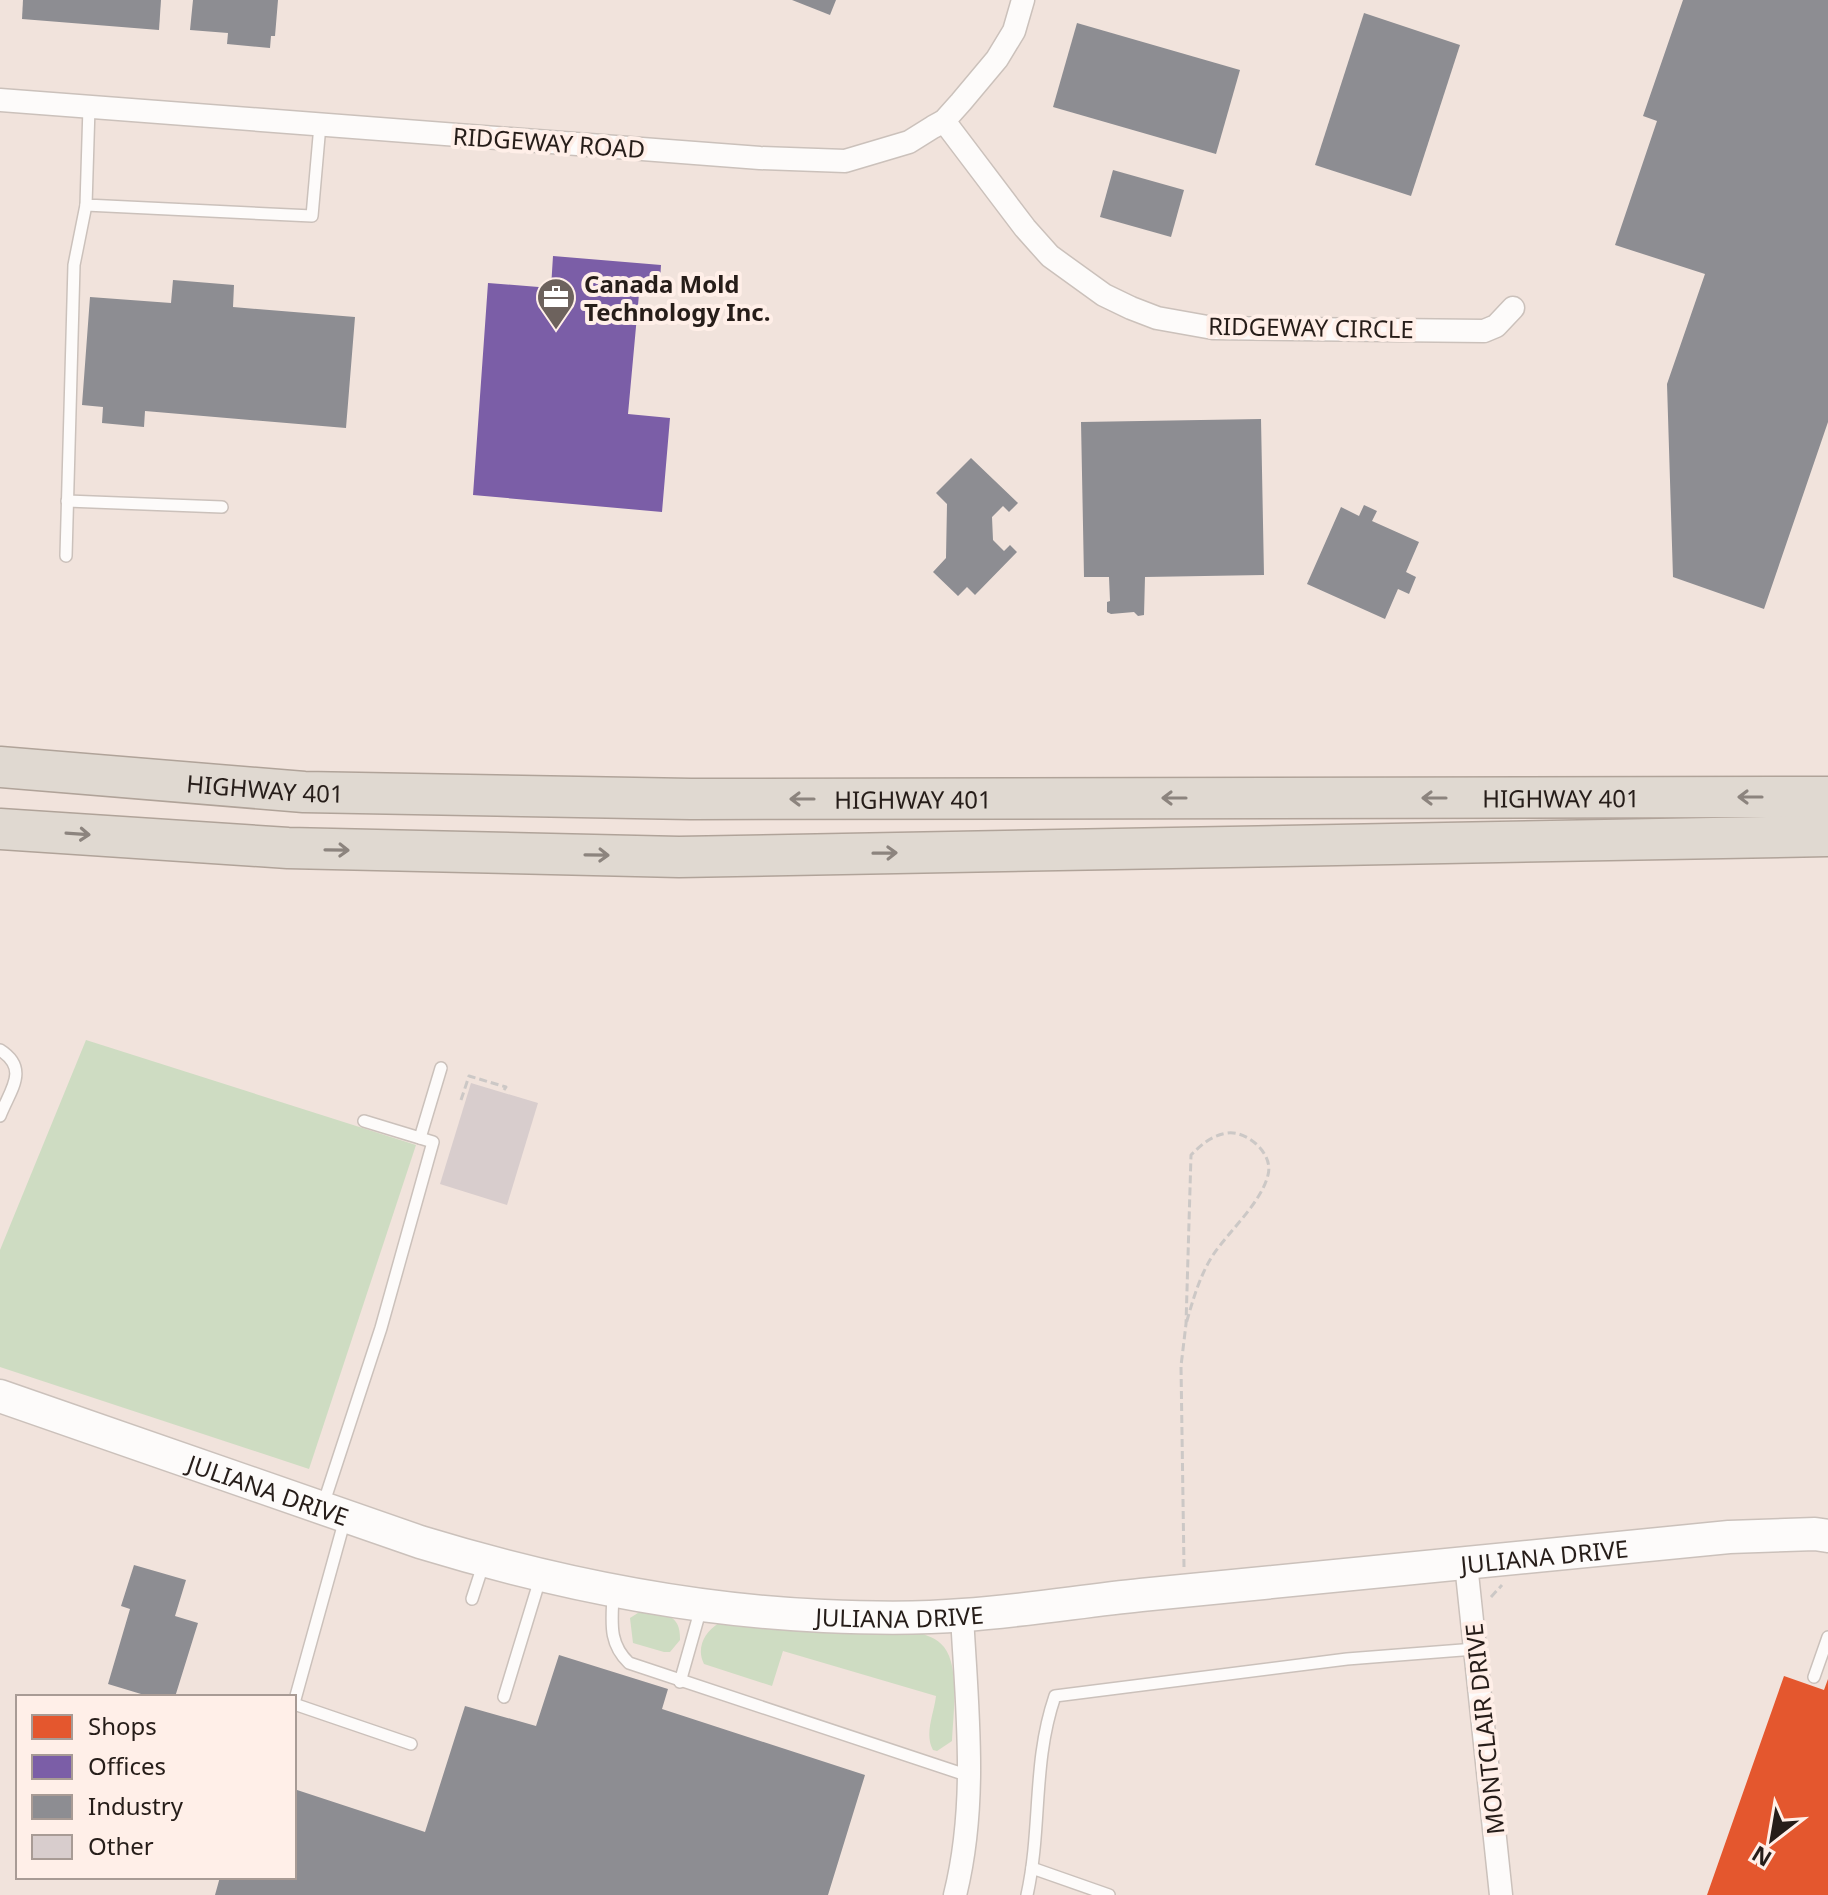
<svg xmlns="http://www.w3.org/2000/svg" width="1828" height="1895" font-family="'Noto Sans',sans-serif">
	<rect width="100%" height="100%" fill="#f1e3dc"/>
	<g fill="#cedcc2">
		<path d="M86,1040L416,1145L309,1469L0,1367V1250Z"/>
		<path d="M641,1611C663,1615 681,1612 680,1640L670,1652H664L633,1643L630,1618Z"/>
		<path d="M719,1623L916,1632C926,1635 937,1638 944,1647C960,1667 953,1716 952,1741L937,1751L933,1750C924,1734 934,1714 936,1696L783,1651L772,1686L704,1664C696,1649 704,1632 719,1623Z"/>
	</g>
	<path fill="#e4572e" d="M1784,1676L1824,1690L1828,1679V1895H1707Z"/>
	<path fill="#7b5ea7" d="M553,256L661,265L659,296L639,294L628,414L670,418L662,512L473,495L488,283L551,288Z"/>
	<g fill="#8d8d92">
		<path d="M23,0H161L159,30L22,19Z"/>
		<path d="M193,0H278L275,36H271L270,48L227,44L228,33L190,30Z"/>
		<path d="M792,0H836L830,15Z"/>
		<path d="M1683,0H1828V422L1764,609L1673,577L1667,384L1705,274L1615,245L1657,121L1643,116Z"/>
		<path d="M1364,13L1460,45L1411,196L1315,165Z"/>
		<path d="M1077,23L1240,70L1216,154L1053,107Z"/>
		<path d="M1113,170L1184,190L1171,237L1100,217Z"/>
		<path d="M173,280L234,285L233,307L355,317L346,428L145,411L144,427L102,423L103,407L82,405L90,297L171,303Z"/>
		<path d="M1261,419L1264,575L1145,577L1144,615L1138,616L1134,612L1111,614L1107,612V602L1110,601L1109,577H1084L1081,422Z"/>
		<path d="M971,458L1018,503L1009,512L1003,506L992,517L993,540L1004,551L1010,545L1017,552L975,595L967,587L958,596L933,572L946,558L947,504L936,493Z"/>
		<path d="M1364,505L1377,511L1372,521L1419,542L1406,572L1416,577L1409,594L1398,589L1385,619L1307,584L1341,507L1359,516Z"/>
		<path d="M134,1565L186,1580L175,1616L198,1623L175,1697H151L108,1684L130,1609L121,1606Z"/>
		<path d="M559,1655L668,1689L662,1709L865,1775L828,1895H215L220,1877H294V1789L425,1832L465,1706L536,1726Z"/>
	</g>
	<path fill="#d8cdcd" d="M471,1083L538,1103L507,1205L440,1184Z"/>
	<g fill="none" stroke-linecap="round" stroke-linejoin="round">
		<g stroke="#cbc1bb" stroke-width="14">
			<g id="lane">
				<path d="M89,107L86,205L312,216L320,125"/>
				<path d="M67,501L222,507"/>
				<path d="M66,556L74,265L86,205"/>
				<path d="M0,1050C30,1069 10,1090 0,1116"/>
				<path d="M420,1138L441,1068"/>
				<path d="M323,1505L381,1328L433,1142L364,1121"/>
				<path d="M613,1595C612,1622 608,1643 629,1663L969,1776"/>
				<path d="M472,1599L484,1562"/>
				<path d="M1814,1677L1828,1637"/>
				<path d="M680,1682L701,1608"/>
				<path d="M504,1697L540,1579"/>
				<path d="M294,1703L345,1519"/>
				<path d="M294,1704L411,1744"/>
				<path d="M1032,1868L1109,1895"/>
				<path d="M1027,1895C1042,1827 1032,1763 1055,1696L1347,1659L1475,1649"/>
			</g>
		</g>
		<g stroke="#cbc1bb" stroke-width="25">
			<g id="street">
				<path d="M0,100L760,158L845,161L909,142L933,127L944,121L961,102L997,59L1014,31L1023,0"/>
				<path d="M944,121L1025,228L1050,256L1104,295L1131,308L1157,318L1213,328L1484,331L1496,326L1513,308"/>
				<path d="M1466,1564L1501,1895"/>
				<path d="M955,1895C978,1803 967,1709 962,1616"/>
			</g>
		</g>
		<g stroke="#cbc1bb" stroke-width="35">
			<g id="secondary">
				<path id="s1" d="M0,1396L420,1542C551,1582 687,1610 824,1616C870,1618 917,1619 963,1615C1023,1611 1082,1601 1141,1595C1337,1576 1533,1557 1729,1537L1815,1534L1828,1536"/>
			</g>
		</g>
		<g stroke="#b0a399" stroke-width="43">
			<g id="highway">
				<path id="s2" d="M0,767L304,792L691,799L1828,797"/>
				<path d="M0,829L288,848L679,857L1828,836"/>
			</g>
		</g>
		<g stroke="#ccc8c6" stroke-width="3" stroke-dasharray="8 4" stroke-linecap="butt">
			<path d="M461,1100L469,1076L506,1087L504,1090"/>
			<path d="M1184,1567L1181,1366L1186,1324L1191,1155C1202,1144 1211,1136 1227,1133C1247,1130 1274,1154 1268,1175C1261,1203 1229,1231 1213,1255C1199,1277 1193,1300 1186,1324"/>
			<path d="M1491,1597L1502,1585"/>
		</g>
		<use href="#lane" stroke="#fdfbfa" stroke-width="11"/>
		<use href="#street" stroke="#fdfbfa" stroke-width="22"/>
		<use href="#secondary" stroke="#fdfbfa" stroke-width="32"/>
		<use href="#highway" stroke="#e0d9d1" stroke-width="40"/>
	</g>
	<defs><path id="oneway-shaft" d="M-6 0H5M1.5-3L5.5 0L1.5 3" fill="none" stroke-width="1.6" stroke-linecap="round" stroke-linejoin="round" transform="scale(2)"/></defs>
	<g stroke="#8c847e">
		<use href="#oneway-shaft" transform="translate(1750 797) rotate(180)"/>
		<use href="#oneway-shaft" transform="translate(1174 798) rotate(180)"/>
		<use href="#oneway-shaft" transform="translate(1434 798) rotate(180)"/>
		<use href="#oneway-shaft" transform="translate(802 799) rotate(180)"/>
		<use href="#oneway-shaft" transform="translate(78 834) rotate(4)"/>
		<use href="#oneway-shaft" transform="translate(337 850) rotate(1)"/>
		<use href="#oneway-shaft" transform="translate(885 853) rotate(-1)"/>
		<use href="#oneway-shaft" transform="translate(597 855) rotate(1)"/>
	</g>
	<defs>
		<g id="office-pin" transform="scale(2)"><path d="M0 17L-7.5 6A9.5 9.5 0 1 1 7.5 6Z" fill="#6d625d" stroke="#ffefe8"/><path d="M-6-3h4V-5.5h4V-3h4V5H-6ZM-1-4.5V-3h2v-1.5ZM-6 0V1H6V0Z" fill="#fff"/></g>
	</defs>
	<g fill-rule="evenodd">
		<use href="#office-pin" x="556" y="297"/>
	</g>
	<g text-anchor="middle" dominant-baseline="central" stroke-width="8" stroke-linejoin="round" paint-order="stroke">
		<g font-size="24" fill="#261d19" stroke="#ffefe8">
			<text transform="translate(549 142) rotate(4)">RIDGEWAY ROAD</text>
			<text transform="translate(1311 327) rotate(1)">RIDGEWAY CIRCLE</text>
			<text stroke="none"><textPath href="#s2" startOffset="266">HIGHWAY 401</textPath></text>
			<text stroke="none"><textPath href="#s2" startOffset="1562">HIGHWAY 401</textPath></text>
			<text stroke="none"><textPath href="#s2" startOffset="914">HIGHWAY 401</textPath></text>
			<text stroke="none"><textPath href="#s1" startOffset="284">JULIANA DRIVE</textPath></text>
			<text stroke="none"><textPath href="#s1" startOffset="1580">JULIANA DRIVE</textPath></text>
			<text stroke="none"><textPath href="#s1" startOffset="932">JULIANA DRIVE</textPath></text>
			<text transform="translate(1484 1729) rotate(-96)">MONTCLAIR DRIVE</text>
		</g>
		<g font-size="24" font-weight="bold" fill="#261d19" stroke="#ffefe8" text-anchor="start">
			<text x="584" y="283">Canada Mold<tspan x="584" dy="28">Technology Inc.</tspan></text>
		</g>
	</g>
	<rect x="16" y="1695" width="280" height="184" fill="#ffefe8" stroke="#a89b95" stroke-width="2"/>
	<rect x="32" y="1715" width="40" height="24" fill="#e4572e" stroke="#a89b95" stroke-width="2"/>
	<text x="88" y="1735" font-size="24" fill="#261d19">Shops</text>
	<rect x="32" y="1755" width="40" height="24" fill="#7b5ea7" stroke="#a89b95" stroke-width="2"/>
	<text x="88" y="1775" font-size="24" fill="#261d19">Offices</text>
	<rect x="32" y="1795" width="40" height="24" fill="#8d8d92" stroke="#a89b95" stroke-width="2"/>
	<text x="88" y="1815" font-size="24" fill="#261d19">Industry</text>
	<rect x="32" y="1835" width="40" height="24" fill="#d8cdcd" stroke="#a89b95" stroke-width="2"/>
	<text x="88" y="1855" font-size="24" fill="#261d19">Other</text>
	<g transform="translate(1772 1839) rotate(211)" stroke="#ffefe8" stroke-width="6" paint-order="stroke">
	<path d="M0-6L14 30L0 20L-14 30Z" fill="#261d19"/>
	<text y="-12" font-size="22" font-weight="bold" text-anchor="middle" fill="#261d19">N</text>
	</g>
</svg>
